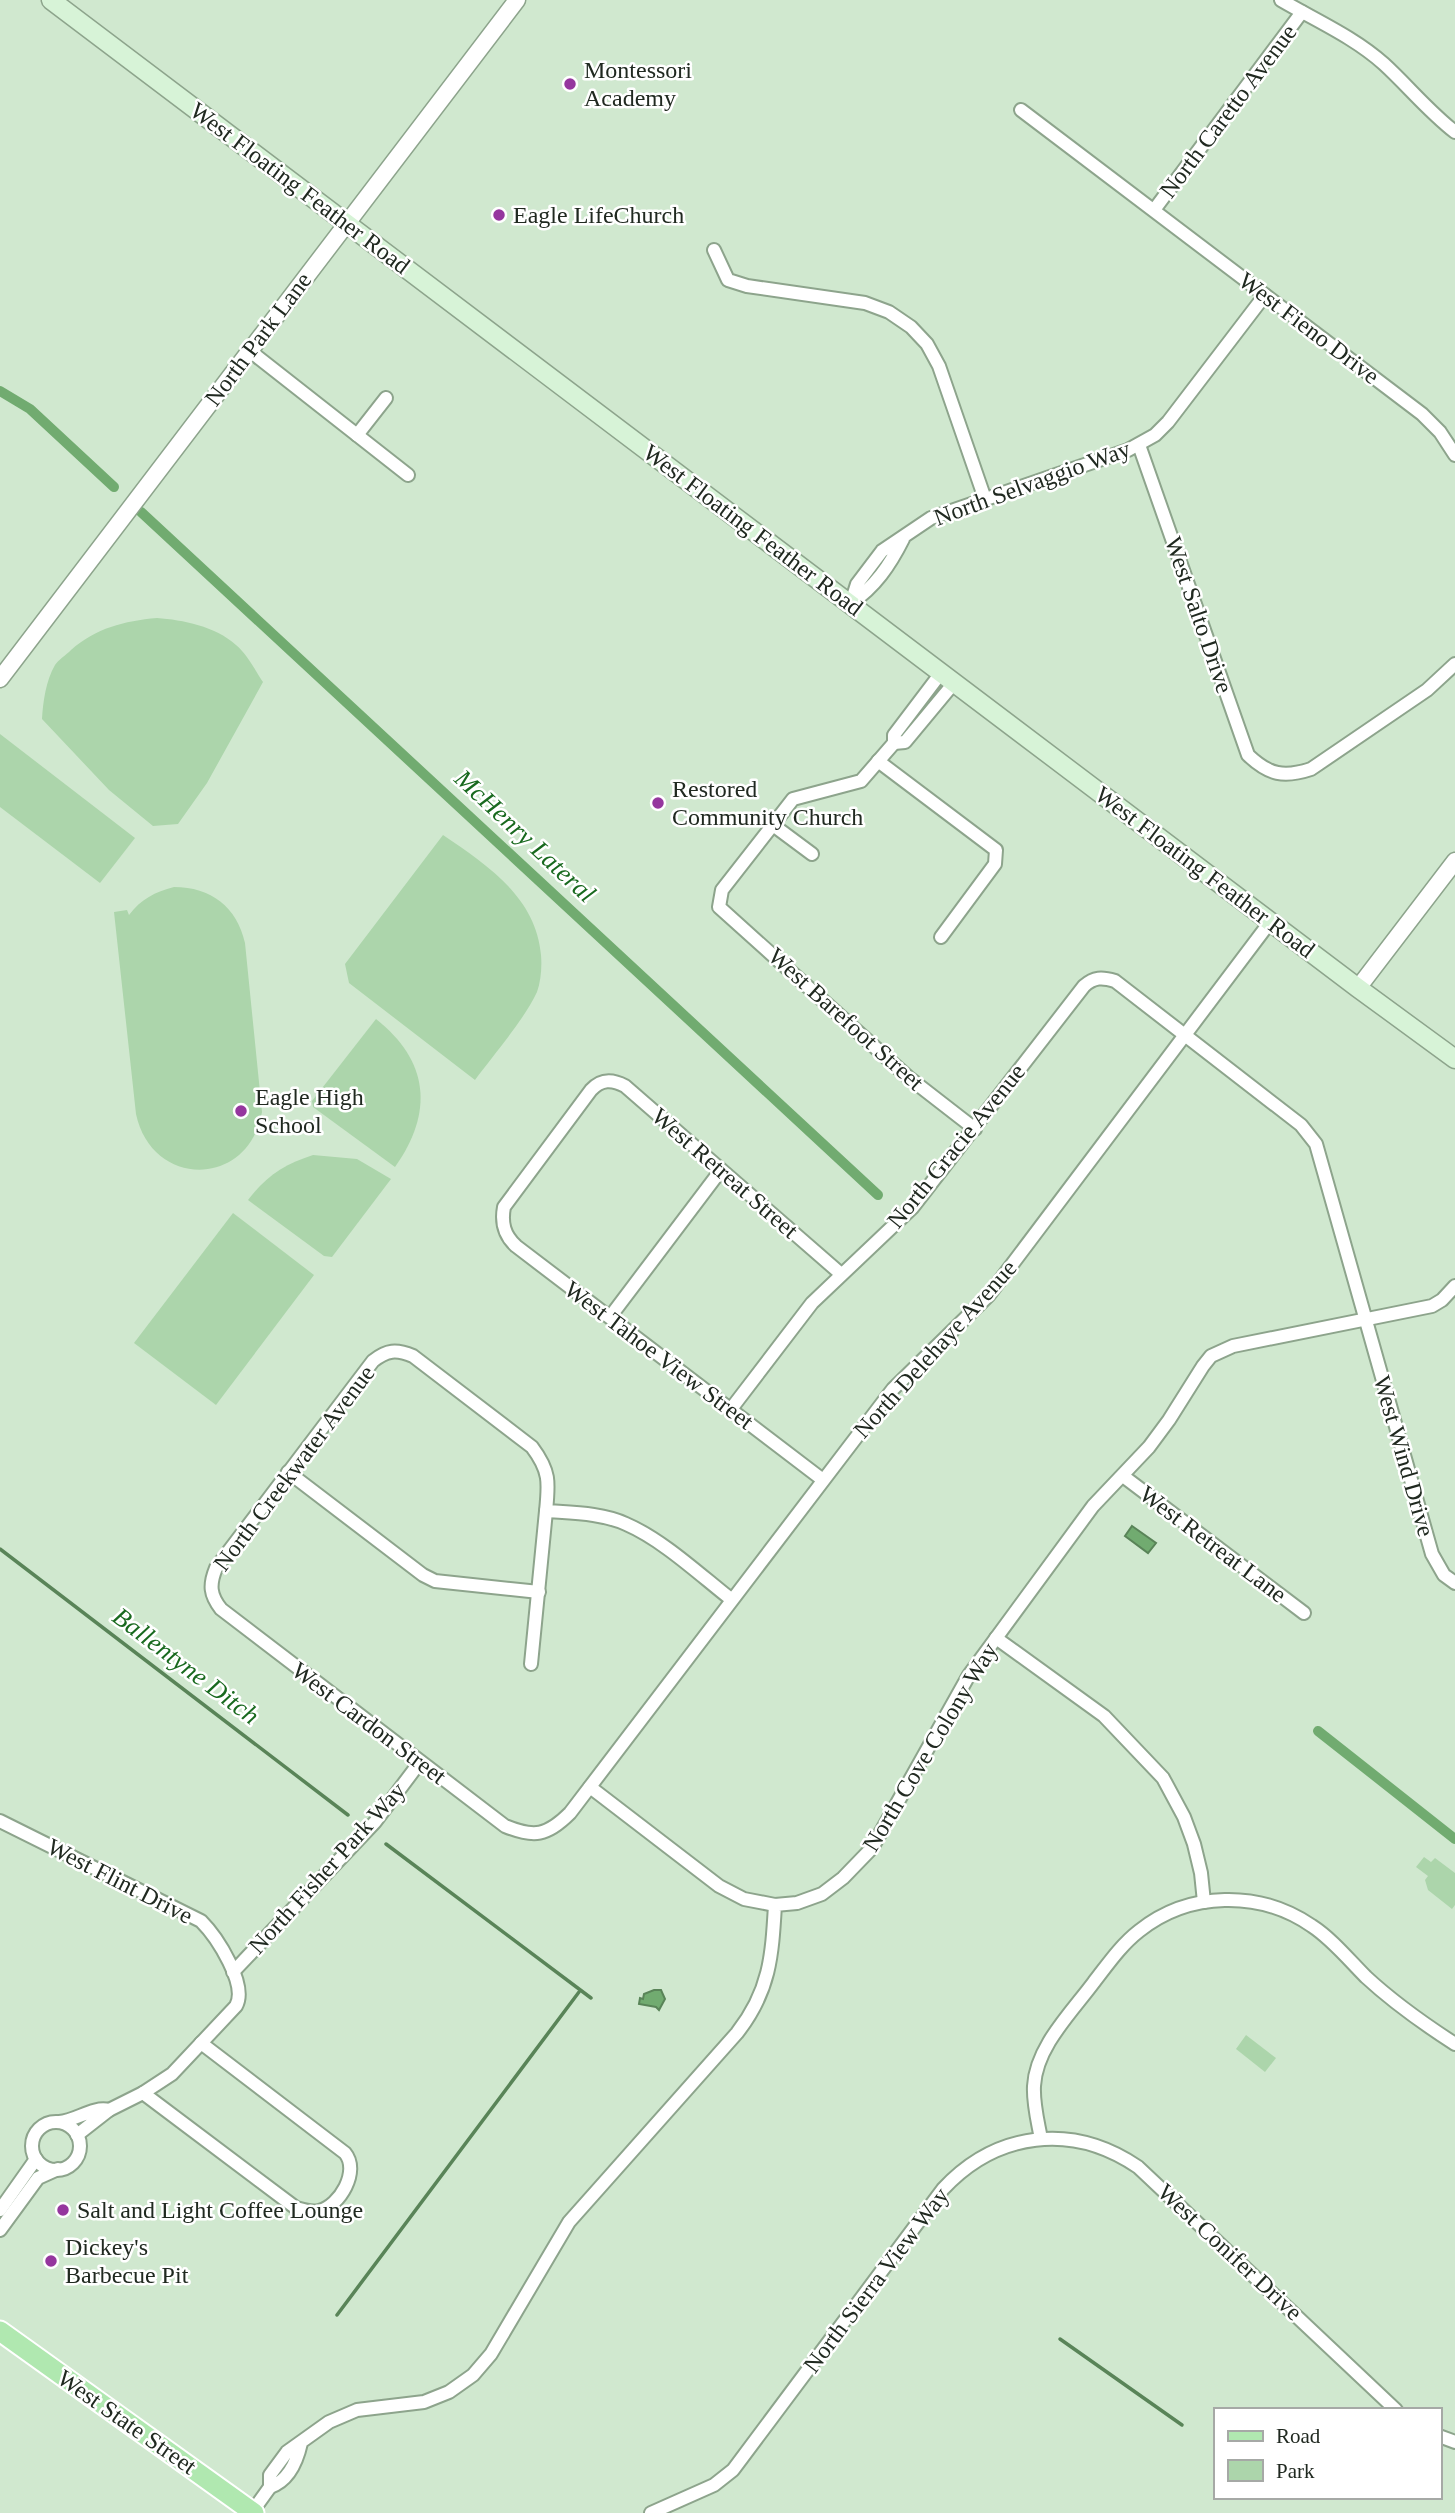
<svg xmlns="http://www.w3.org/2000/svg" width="1455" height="2513" font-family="'Times New Roman',serif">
	<rect width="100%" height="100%" fill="#d0e8cf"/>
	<g fill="#acd5ab">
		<path d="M157,618C183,620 215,626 236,645C247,654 255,670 263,682L207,783L178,824L153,826L109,790L42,719C43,702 46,680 55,665C58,660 66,655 71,650C96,628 124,621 157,618Z"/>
		<path d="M0,734L135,838L100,883L0,807Z"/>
		<path d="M443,835C487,865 536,897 541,955C542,967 541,981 537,992C524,1020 494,1054 475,1080L349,983L345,964Z"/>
		<path d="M174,887C211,887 237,907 245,943L262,1112C249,1188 152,1189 136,1114L114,912L127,910L129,915C141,899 155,892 174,887Z"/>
		<path d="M376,1019C429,1061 434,1112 395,1167L313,1107L312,1101Z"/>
		<path d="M313,1155L357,1159L391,1179L332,1257L324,1256L248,1200C266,1176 285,1164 313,1155Z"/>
		<path d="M233,1213L314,1275L216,1405L134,1343Z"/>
		<path d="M1424,1857L1431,1862L1435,1858L1455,1873V1905L1452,1909L1428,1890L1425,1880L1428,1876L1416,1867Z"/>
		<path d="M1246,2035L1276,2058L1265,2072L1236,2049Z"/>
	</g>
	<g fill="#71ab70" stroke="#598458" stroke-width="2">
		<path d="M1132,1526L1156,1543L1148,1553L1125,1536Z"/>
		<path d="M654,1990H661L665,1999L659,2010L656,2007L639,2004L640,1998L643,1999L644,1994Z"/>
	</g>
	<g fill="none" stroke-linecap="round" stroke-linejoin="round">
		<g stroke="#598458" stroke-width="3.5">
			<path d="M0,1549L348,1815"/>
			<path d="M386,1844L591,1998"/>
			<path d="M337,2315L579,1992"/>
			<path d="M1060,2339L1182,2425"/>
		</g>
		<g stroke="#71ab70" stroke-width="10">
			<path d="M0,391L30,409L114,487"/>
			<path d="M141,512L878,1195"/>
			<path d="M1318,1731L1455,1839"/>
		</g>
		<g stroke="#8da48c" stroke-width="16">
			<g id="minor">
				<path d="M1281,0C1315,20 1354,37 1384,64C1408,86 1428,111 1455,132"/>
				<path d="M1021,110L1422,414L1440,432L1455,455"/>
				<path d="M1154,210L1302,12"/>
				<path d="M714,250L728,280L747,286L865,303L889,312L911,327L927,344L939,366L985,499"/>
				<path d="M250,351L408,475"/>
				<path d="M357,435L386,398"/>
				<path d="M1139,445L1248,755C1269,775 1284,778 1311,769L1427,690L1455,664"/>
				<path d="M903,539C890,565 875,587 851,603L857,584L882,551L931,518L1128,450L1155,435L1168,422L1265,295"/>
				<path d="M941,673L894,735V743L905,742L954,683"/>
				<path d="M894,743L861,781L793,799L722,890L719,907L908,1077L975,1129"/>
				<path d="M878,761L996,850L995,864L941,937"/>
				<path d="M773,825L812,854"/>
				<path d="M610,1317L721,1170"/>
				<path d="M731,1409L812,1303L912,1208L1084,986C1094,977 1102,977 1115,981L1301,1125L1316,1144L1432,1554L1444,1575L1455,1583"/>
				<path d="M288,1472L423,1575L435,1581L539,1592"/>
				<path d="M1123,1476L1304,1613"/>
				<path d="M823,1480L516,1246C504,1235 501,1223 504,1207L591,1090C601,1079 612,1079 625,1086L841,1274"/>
				<path d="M732,1600C700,1575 663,1540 626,1524C602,1513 573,1513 546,1511C549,1482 550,1471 532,1447L413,1356C396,1349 387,1350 373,1361L216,1568C209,1585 210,1595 221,1609L505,1826C534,1838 547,1836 570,1813L893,1389L989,1295L1270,922"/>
				<path d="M996,1638L1104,1716L1163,1778L1184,1817L1194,1844L1201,1873L1204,1902"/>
				<path d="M531,1664L546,1511"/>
				<path d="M590,1787L719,1886L744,1899L775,1905"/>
				<path d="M0,1821L201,1921C217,1937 248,1985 236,2006L172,2074L143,2093L109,2110"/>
				<path d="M233,1972L375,1822L420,1762"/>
				<path d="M143,2093L296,2208C303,2210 311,2213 319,2211C340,2206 360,2171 345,2153L201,2043"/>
				<path d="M59,2122C76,2121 93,2106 109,2110L77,2135"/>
				<circle cx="56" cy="2146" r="24"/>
				<path d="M1041,2139C1038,2122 1033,2104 1034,2086C1036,2047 1071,2013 1094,1982C1108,1964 1121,1945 1139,1931C1189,1891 1260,1890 1312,1926C1332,1939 1349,1960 1366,1977C1393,2002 1424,2024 1455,2044"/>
				<path d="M0,2210L36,2159"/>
				<path d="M0,2230L38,2178L58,2169"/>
				<path d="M1439,2436L1455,2442"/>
				<path d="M301,2443C297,2461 288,2481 270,2487V2475L287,2452L329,2422L357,2410L424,2402L449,2392L473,2375L491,2354L569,2222L737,2033C770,1991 772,1956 775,1905L797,1903L822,1894L843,1878L872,1848L969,1675L1093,1506L1149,1447L1169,1420L1203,1366L1211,1356L1233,1346L1432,1306L1442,1300L1455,1286"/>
				<path d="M252,2512L270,2487"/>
				<path d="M651,2513L714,2485L733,2470L943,2189C996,2132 1072,2122 1138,2167L1396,2410"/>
			</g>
		</g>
		<g stroke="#8da48c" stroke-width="19">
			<g id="tertiary">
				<path d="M0,679L517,0"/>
				<path d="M1358,988L1455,861"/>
			</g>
		</g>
		<g stroke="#8da48c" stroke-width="21">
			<path id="secondary" d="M51,0L1358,988L1455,1059"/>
		</g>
		<g stroke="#fff" stroke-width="23">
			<path id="primary" d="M0,2331L254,2513"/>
		</g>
		<use href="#minor" stroke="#fff" stroke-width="12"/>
		<use href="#tertiary" stroke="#fff" stroke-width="16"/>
		<use href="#secondary" stroke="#d7f3d7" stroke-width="18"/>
		<use href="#primary" stroke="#b0e8b0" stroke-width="19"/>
	</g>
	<g fill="#95369e" stroke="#fff" stroke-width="2.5">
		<circle cx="570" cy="84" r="7"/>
		<circle cx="499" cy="215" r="7"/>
		<circle cx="658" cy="803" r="7"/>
		<circle cx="241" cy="1111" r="7"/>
		<circle cx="63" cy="2210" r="7"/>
		<circle cx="51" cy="2261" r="7"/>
	</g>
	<g text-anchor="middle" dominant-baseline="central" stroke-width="5" stroke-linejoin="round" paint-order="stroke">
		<g font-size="24" fill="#202920" stroke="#fff" text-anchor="start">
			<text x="584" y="70">Montessori<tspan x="584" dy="28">Academy</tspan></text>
			<text x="513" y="215">Eagle LifeChurch</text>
			<text x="672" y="789">Restored<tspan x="672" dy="28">Community Church</tspan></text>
			<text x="255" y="1097">Eagle High<tspan x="255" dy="28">School</tspan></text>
			<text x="77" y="2210">Salt and Light Coffee Lounge</text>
			<text x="65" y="2247">Dickey's<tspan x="65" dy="28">Barbecue Pit</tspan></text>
		</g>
		<g font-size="24" fill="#202920" stroke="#fff">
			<text transform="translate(1228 111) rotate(-53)">North Caretto Avenue</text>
			<text transform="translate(300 188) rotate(37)">West Floating Feather Road</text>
			<text transform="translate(1309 328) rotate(37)">West Fieno Drive</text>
			<text transform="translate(258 339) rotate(-53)">North Park Lane</text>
			<text transform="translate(1032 483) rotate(-20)">North Selvaggio Way</text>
			<text transform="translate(753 530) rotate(37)">West Floating Feather Road</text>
			<text transform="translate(1199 615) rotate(71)">West Salto Drive</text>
			<text transform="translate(1205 872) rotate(37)">West Floating Feather Road</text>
			<text transform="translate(846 1019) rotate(42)">West Barefoot Street</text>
			<text transform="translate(956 1146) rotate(-51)">North Gracie Avenue</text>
			<text transform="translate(725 1173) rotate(41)">West Retreat Street</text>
			<text transform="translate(935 1349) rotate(-48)">North Delehaye Avenue</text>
			<text transform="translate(659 1355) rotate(37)">West Tahoe View Street</text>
			<text transform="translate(1404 1456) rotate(74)">West Wind Drive</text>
			<text transform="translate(294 1468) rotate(-53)">North Creekwater Avenue</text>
			<text transform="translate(1213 1544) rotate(37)">West Retreat Lane</text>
			<text transform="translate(369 1723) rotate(37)">West Cardon Street</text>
			<text transform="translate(930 1747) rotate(-59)">North Cove Colony Way</text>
			<text transform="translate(327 1868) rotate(-48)">North Fisher Park Way</text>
			<text transform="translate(120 1881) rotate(27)">West Flint Drive</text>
			<text transform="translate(1230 2252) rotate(43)">West Conifer Drive</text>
			<text transform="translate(876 2280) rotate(-53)">North Sierra View Way</text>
			<text transform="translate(127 2422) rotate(35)">West State Street</text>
		</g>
		<g font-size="26" font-style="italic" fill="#18691e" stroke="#fff">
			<text transform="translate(525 836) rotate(43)">McHenry Lateral</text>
			<text transform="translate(186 1666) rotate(37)">Ballentyne Ditch</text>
		</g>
	</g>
	<rect x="1214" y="2408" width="228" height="91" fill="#ffffff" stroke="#a6a9a6" stroke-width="2"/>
	<rect x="1228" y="2431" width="35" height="10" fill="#b0e8b0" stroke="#a6a9a6" stroke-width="2"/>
	<text x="1276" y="2443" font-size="21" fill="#202920">Road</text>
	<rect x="1228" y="2460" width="35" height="21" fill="#acd5ab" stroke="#a6a9a6" stroke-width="2"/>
	<text x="1276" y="2478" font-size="21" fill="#202920">Park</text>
</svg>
